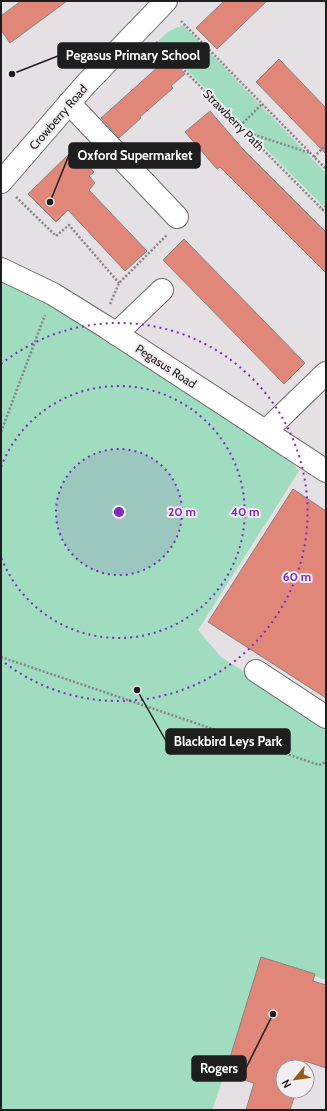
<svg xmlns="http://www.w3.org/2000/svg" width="327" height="1111" font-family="Cabin,sans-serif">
	<rect width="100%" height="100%" fill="#e4e0e4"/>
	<g fill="#a0ddc0">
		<path d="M183,25L326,173V209L158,41L169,31Z"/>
		<path d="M1,269L266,431L299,471L198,630L221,657L326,723V980L265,960L212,1110H1Z"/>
	</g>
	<g fill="#e0877a" stroke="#888281">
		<path d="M21,1H67L10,43L1,30V16Z"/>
		<path d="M224,1H267L217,49L196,28Z"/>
		<path d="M169,57L185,74L171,86L173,88L140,117L141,118L119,138L101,118Z"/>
		<path d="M279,59L326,108V154L256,82Z"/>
		<path d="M210,111L242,148L326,232V273L220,167L217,169L185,132Z"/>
		<path d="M73,150L94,172L89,176L95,183L89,190L147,251L125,271L68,210L56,222L28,194Z"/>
		<path d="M184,239L305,363L284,384L163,260Z"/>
		<path d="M293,489L326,511V698L208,622Z"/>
		<path d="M261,957L315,974L313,981L326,985V1068L305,1061L303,1067H283V1091H296L290,1110H246L254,1083L225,1074Z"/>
	</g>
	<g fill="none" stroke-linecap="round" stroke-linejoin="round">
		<g stroke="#6e6a6d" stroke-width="24">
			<g id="minor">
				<path d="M69,103L177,217"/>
				<path d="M1,182L85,85L166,1"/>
				<path d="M1,269L53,294L106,327L326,471"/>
				<path d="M116,334L162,290"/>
				<path d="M266,431L326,373"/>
				<path d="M256,671L326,717"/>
			</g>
		</g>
		<g stroke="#858285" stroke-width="2.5" stroke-dasharray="2 2" stroke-linecap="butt">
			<path d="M181,21L326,169"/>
			<path d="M156,42L326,213"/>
			<path d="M240,126L262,104"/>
			<path d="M246,132L310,153"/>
			<path d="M314,157L326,145"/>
			<path d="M16,197L56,236L69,225L119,283"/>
			<path d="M322,210L326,206"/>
			<path d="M110,304L119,283L167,235"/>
			<path d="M1,432L45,315"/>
			<path d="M1,657L319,765L326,762"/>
		</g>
		<use href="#minor" stroke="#fff" stroke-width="22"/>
	</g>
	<circle cx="119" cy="512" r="63" fill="#7b2cbf" fill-opacity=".12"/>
	<g fill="none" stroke="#7b2cbf" stroke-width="2" stroke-dasharray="2 4">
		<circle cx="119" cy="512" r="63"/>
		<path d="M1 467A126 126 0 1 1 1 557"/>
		<path d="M1 364A189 189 0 1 1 1 660"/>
	</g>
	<g text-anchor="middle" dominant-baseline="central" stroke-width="4" stroke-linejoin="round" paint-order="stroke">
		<g font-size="12" fill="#1f1e1f" stroke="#f2edf1">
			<text transform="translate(58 117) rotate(-49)">Crowberry Road</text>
			<text transform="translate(234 120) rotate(45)">Strawberry Path</text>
			<text transform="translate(166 366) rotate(33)">Pegasus Road</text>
		</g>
	</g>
	<circle cx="119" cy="512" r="6" fill="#7b2cbf" stroke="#f2edf1" stroke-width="2"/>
	<g font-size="12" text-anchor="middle" font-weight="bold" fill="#7b2cbf" stroke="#f2edf1" stroke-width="4" stroke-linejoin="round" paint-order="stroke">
		<text x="182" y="516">20 m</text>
		<text x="245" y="516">40 m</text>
		<text x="297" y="581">60 m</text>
	</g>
	<path fill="none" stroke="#1f1e1f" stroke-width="1.5" d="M12 74L58 56M50 202L69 155M137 690L166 741M273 1014L246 1068"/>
	<g fill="#1f1e1f" stroke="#f2edf1" stroke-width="1.5">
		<circle cx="12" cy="74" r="4"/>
		<circle cx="50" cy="202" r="4"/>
		<circle cx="137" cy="690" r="4"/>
		<circle cx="273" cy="1014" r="4"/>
	</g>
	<g fill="#1f1e1f" stroke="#1f1e1f" stroke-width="1.5">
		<rect x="58" y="43" width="151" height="25" rx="4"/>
		<rect x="69" y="143" width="131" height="25" rx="4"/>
		<rect x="166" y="729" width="124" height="25" rx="4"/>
		<rect x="192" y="1056" width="54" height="25" rx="4"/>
	</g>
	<g font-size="13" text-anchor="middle" font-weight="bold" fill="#fff">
		<text x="133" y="60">Pegasus Primary School</text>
		<text x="135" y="160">Oxford Supermarket</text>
		<text x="228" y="746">Blackbird Leys Park</text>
		<text x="219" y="1073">Rogers</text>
	</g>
	<rect width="327" height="1111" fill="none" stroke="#1f1e1f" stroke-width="4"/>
	<g transform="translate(295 1079) rotate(241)"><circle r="19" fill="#f2edf1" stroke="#9e9a9d"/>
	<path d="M0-3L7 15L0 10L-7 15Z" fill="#935d13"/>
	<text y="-6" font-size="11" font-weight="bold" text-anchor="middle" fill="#1f1e1f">N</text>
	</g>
</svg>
